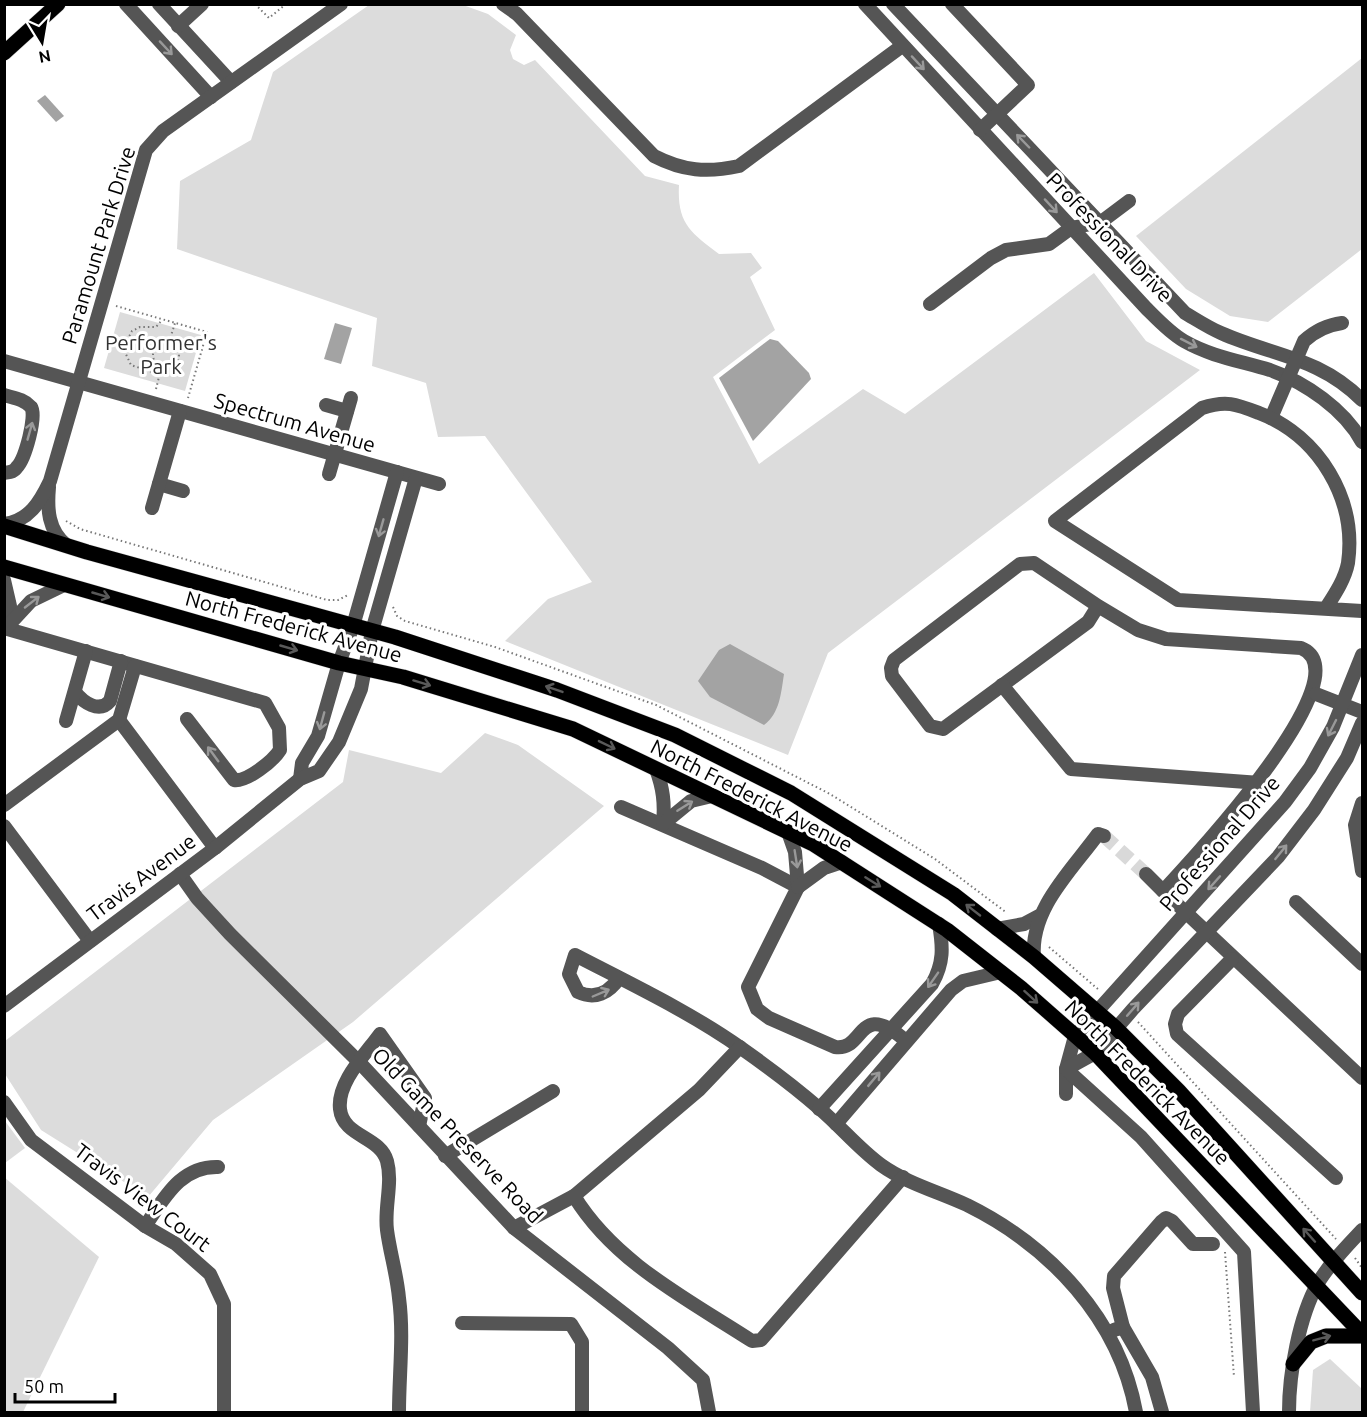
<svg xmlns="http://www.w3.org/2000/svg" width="1367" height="1417" font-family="Ubuntu,sans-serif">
	<rect width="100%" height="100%" fill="#fff"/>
	<g fill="#dcdcdc">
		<path d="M369,5H463L488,14L516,35L510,50L513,59L524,65L535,60L645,176L679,185C677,223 690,232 719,254L751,253L762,268L750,277L775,330L713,377L759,464L863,389L905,414L1094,273L1146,341L1200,370L828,653L788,755L505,641L548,599L592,582L485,436L438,437L426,383L372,366L377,318L177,249L180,181L251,140L273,72Z"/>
		<path d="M1362,58V249L1268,322L1230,316L1186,289L1136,236Z"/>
		<path d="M120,312L201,335L185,391L104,368Z"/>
		<path d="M485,733L518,745L604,806L353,1022L213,1120L148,1197L41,1130L5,1074V1041L343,782L349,750L441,773Z"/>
		<path d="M5,1121L25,1148L5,1163Z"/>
		<path d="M4,1177L99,1257L23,1412H5Z"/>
		<path d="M1330,1359L1362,1389V1412H1310L1313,1370Z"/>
	</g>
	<g fill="#a3a3a3">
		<path d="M45,95L64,116L56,122L37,101Z"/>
		<path d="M335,323L352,328L341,364L324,359Z"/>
		<path d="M770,339L778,341L809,373L811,379L753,441L719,378Z"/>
		<path d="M730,644L784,674C781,693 780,713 764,725L710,697L698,681L719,650Z"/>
	</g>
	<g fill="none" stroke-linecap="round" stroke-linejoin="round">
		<path stroke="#d9d9d9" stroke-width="14" stroke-dasharray="14 7" stroke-linecap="butt" d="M1104,836L1146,874"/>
		<g stroke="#dbdbdb" stroke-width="16">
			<g id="major">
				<path d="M4,53L58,4"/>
				<path d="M4,526L87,552L395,637L557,690L675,735L791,793L953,894L1034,957L1116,1028L1179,1091L1362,1293"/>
				<path d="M4,567L339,663L403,677L573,729L813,844L947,930L1021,988L1095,1053L1362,1334"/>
				<path d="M1293,1364L1311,1342L1326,1336H1362"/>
			</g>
		</g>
		<g stroke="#777" stroke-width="2" stroke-dasharray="1.5 3" stroke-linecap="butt">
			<path d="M255,4L269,18L286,4"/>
			<path d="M116,306L207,332L188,398"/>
			<circle cx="166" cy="355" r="13"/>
			<path d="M169,342L175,323"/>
			<path d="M160,375L131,365L123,348L132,331L140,327H156L162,320"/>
			<path d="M156,389L161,369"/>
			<path d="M66,521L80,529L327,600H338L348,595"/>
			<path d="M393,607L397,616L405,621L495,647L656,705L830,794L935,859L1007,913"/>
			<path d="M1049,947L1099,990"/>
			<path d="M1138,1022L1336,1239"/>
			<path d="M1225,1252L1234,1377"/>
			<path d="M1355,1258L1362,1268"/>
		</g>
		<g stroke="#555" stroke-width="14">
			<path d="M126,4L211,97"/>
			<path d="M159,4L231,82"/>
			<path d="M503,4L517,14L654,156C683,171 707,173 739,166L902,46"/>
			<path d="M865,4L1146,308C1157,319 1170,333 1184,341C1212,357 1241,361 1270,370C1305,382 1345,410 1362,442"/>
			<path d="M893,4L1185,313C1197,320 1209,328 1221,333C1273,356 1319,357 1362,400"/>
			<path d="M952,4L1028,85L980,130"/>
			<path d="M178,26L202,4"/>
			<path d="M930,304L991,258L1006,250L1049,244L1071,228L1101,222L1129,201"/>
			<path d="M4,361L439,484"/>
			<path d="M4,395C14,398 24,399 31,407C37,416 25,459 17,467C14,472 10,472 4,473"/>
			<path d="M326,405L347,411"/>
			<path d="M1271,418L1304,341C1316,330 1327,325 1342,323"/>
			<path d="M329,474L351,398"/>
			<path d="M159,484L183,491"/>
			<path d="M49,487C47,509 48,530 66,545"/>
			<path d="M152,508L180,411"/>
			<path d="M4,524C29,521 40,502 50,481L146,150L163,131L341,4"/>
			<path d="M4,580L10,606L7,626"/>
			<path d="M1098,606L1034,563L1020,564L894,660L891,668L892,676L930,726L943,729L1088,622L1098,606L1138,630L1166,639L1301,648C1367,674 1188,864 1163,891L1362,1078"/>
			<path d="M1326,608C1335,594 1345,579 1348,563C1357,499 1319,436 1259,413C1236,404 1226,400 1202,408L1055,521L1178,600L1362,611"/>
			<path d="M4,628L265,703L279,728L280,750C273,761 247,782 234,780L187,719"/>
			<path d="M6,628L31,601L64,585"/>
			<path d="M1002,685L1071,769L1260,783"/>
			<path d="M75,692C83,702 99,714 110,701L121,661"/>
			<path d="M1316,694L1362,712"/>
			<path d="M119,720L215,848"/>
			<path d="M66,721L86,651"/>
			<path d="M656,769C663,788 665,803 663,824"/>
			<path d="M300,779L302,763L318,736L339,663L353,626L397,472"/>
			<path d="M1362,803L1355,825L1362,871"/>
			<path d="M4,805L119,720L135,666"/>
			<path d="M621,807L762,868L798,887L748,987L757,1009L769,1018L835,1047C865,1052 857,998 906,1041"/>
			<path d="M663,824L691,801L712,796"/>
			<path d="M4,826L90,941"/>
			<path d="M788,832L795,852L798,887"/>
			<path d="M180,874L197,898L230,934L360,1063L514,1228L668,1348L703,1380L709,1412"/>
			<path d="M1146,874L1163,891"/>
			<path d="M798,887L824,868L842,862"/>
			<path d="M1296,902L1362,964"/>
			<path d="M997,929L1024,924L1039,916"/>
			<path d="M1034,957C1030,909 1071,871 1098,834L1104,836"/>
			<path d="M1232,959L1178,1014L1175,1024L1177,1034L1336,1178"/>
			<path d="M619,978C609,993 595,1000 578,992L569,974L575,955C631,984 690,1012 741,1048C768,1067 796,1088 820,1109C841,1127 859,1149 881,1165C906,1183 939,1192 967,1205C1050,1246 1119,1319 1136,1412"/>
			<path d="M4,1006L215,848L300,779L319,771L339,742L361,689L372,631L416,478"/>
			<path d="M1066,1094V1069L1075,1036L1285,802L1310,768L1333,727L1362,655"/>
			<path d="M4,1102L31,1140L145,1226L176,1244L210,1274L224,1304V1412"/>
			<path d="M819,1109L932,984C944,963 943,947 939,924"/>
			<path d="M836,1124L951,990L963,981L1001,972"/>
			<path d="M445,1156L553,1091"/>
			<path d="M574,1196C615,1263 689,1300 752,1341L761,1340L903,1177"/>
			<path d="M145,1226C164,1199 180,1166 218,1167"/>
			<path d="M514,1228L574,1196L699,1090L740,1047"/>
			<path d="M462,1323L571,1324L582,1342V1412"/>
			<path d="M1123,1327L1113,1288L1114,1276L1161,1222L1166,1218L1172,1221L1193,1244H1213"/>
			<path d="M1114,1330L1123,1327L1152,1377L1162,1412"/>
			<path d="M399,1412C399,1375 404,1335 399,1298C397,1275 390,1253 387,1230C384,1208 393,1183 387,1161C380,1136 343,1137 340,1109C337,1082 365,1055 380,1034L425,1098L419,1126"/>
			<path d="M1253,1412L1244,1252L1141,1137L1066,1069L1095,1053L1133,1009L1278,857L1314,810L1347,758L1362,723"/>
			<path d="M1289,1412C1289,1373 1299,1317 1318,1283C1330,1263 1347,1246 1362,1230"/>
		</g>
		<use href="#major" stroke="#000" stroke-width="15"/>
	</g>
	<defs><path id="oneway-shaft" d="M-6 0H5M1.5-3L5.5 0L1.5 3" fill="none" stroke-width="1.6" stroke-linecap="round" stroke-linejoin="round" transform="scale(1.5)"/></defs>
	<g stroke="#999">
		<use href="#oneway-shaft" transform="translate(166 48) rotate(47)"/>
		<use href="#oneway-shaft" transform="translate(918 63) rotate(47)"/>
		<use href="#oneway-shaft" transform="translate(1023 141) rotate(-134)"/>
		<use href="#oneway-shaft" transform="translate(1051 206) rotate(47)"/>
		<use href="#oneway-shaft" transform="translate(1189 343) rotate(27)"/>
		<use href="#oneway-shaft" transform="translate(30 431) rotate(-74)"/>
		<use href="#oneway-shaft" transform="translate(381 528) rotate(106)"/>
		<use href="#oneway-shaft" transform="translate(32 602) rotate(-38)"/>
		<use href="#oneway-shaft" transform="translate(322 721) rotate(105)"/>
		<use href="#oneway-shaft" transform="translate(1332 728) rotate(117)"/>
		<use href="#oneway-shaft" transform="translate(213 754) rotate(-126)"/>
		<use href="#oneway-shaft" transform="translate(685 806) rotate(-32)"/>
		<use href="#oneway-shaft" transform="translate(1281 852) rotate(-51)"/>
		<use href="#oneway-shaft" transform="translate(796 859) rotate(81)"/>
		<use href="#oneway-shaft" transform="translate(1214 883) rotate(132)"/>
		<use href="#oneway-shaft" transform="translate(933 980) rotate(125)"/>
		<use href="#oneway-shaft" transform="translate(601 993) rotate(-23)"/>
		<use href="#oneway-shaft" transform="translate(1133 1009) rotate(-49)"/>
		<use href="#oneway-shaft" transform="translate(874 1079) rotate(-50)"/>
	</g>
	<g stroke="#595959">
		<use href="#oneway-shaft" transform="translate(101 595) rotate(16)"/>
		<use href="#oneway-shaft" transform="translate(289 648) rotate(16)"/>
		<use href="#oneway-shaft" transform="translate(422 683) rotate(17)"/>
		<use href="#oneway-shaft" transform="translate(554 689) rotate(-161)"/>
		<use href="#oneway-shaft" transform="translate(607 745) rotate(26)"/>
		<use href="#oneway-shaft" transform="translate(873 882) rotate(32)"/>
		<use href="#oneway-shaft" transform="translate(973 910) rotate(-142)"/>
		<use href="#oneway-shaft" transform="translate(1031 997) rotate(42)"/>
		<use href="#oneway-shaft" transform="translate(1309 1235) rotate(-132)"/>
		<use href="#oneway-shaft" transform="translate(1322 1338) rotate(-15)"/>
	</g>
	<g text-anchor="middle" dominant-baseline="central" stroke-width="6" stroke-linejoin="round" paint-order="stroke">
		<g font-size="21" fill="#000" stroke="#fff">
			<text transform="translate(1110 237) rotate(46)">Professional Drive</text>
			<text transform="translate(98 245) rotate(-73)">Paramount Park Drive</text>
			<text transform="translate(295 422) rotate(16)">Spectrum Avenue</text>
			<text transform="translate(294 626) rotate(15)">North Frederick Avenue</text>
			<text transform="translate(752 795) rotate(27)">North Frederick Avenue</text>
			<text transform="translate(1219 843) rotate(-49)">Professional Drive</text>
			<text transform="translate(141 877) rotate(-37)">Travis Avenue</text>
			<text transform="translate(1148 1082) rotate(45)">North Frederick Avenue</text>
			<text transform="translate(458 1135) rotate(46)">Old Game Preserve Road</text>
			<text transform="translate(143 1197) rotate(37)">Travis View Court</text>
		</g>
		<g font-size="21" fill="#333" stroke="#fff">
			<text x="161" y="342">Performer's<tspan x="161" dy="24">Park</tspan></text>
		</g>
	</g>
	<rect width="1367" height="1417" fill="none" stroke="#000000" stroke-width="12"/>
	<g transform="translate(42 42) rotate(169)" stroke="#ffffff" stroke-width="4.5" paint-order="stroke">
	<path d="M0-4.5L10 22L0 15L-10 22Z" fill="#000000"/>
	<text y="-9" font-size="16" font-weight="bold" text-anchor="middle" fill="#000000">N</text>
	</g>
	<path d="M15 1393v9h100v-9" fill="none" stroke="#000000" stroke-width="3"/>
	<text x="24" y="1393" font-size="18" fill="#000000" stroke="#ffffff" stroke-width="4.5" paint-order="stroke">50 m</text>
</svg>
